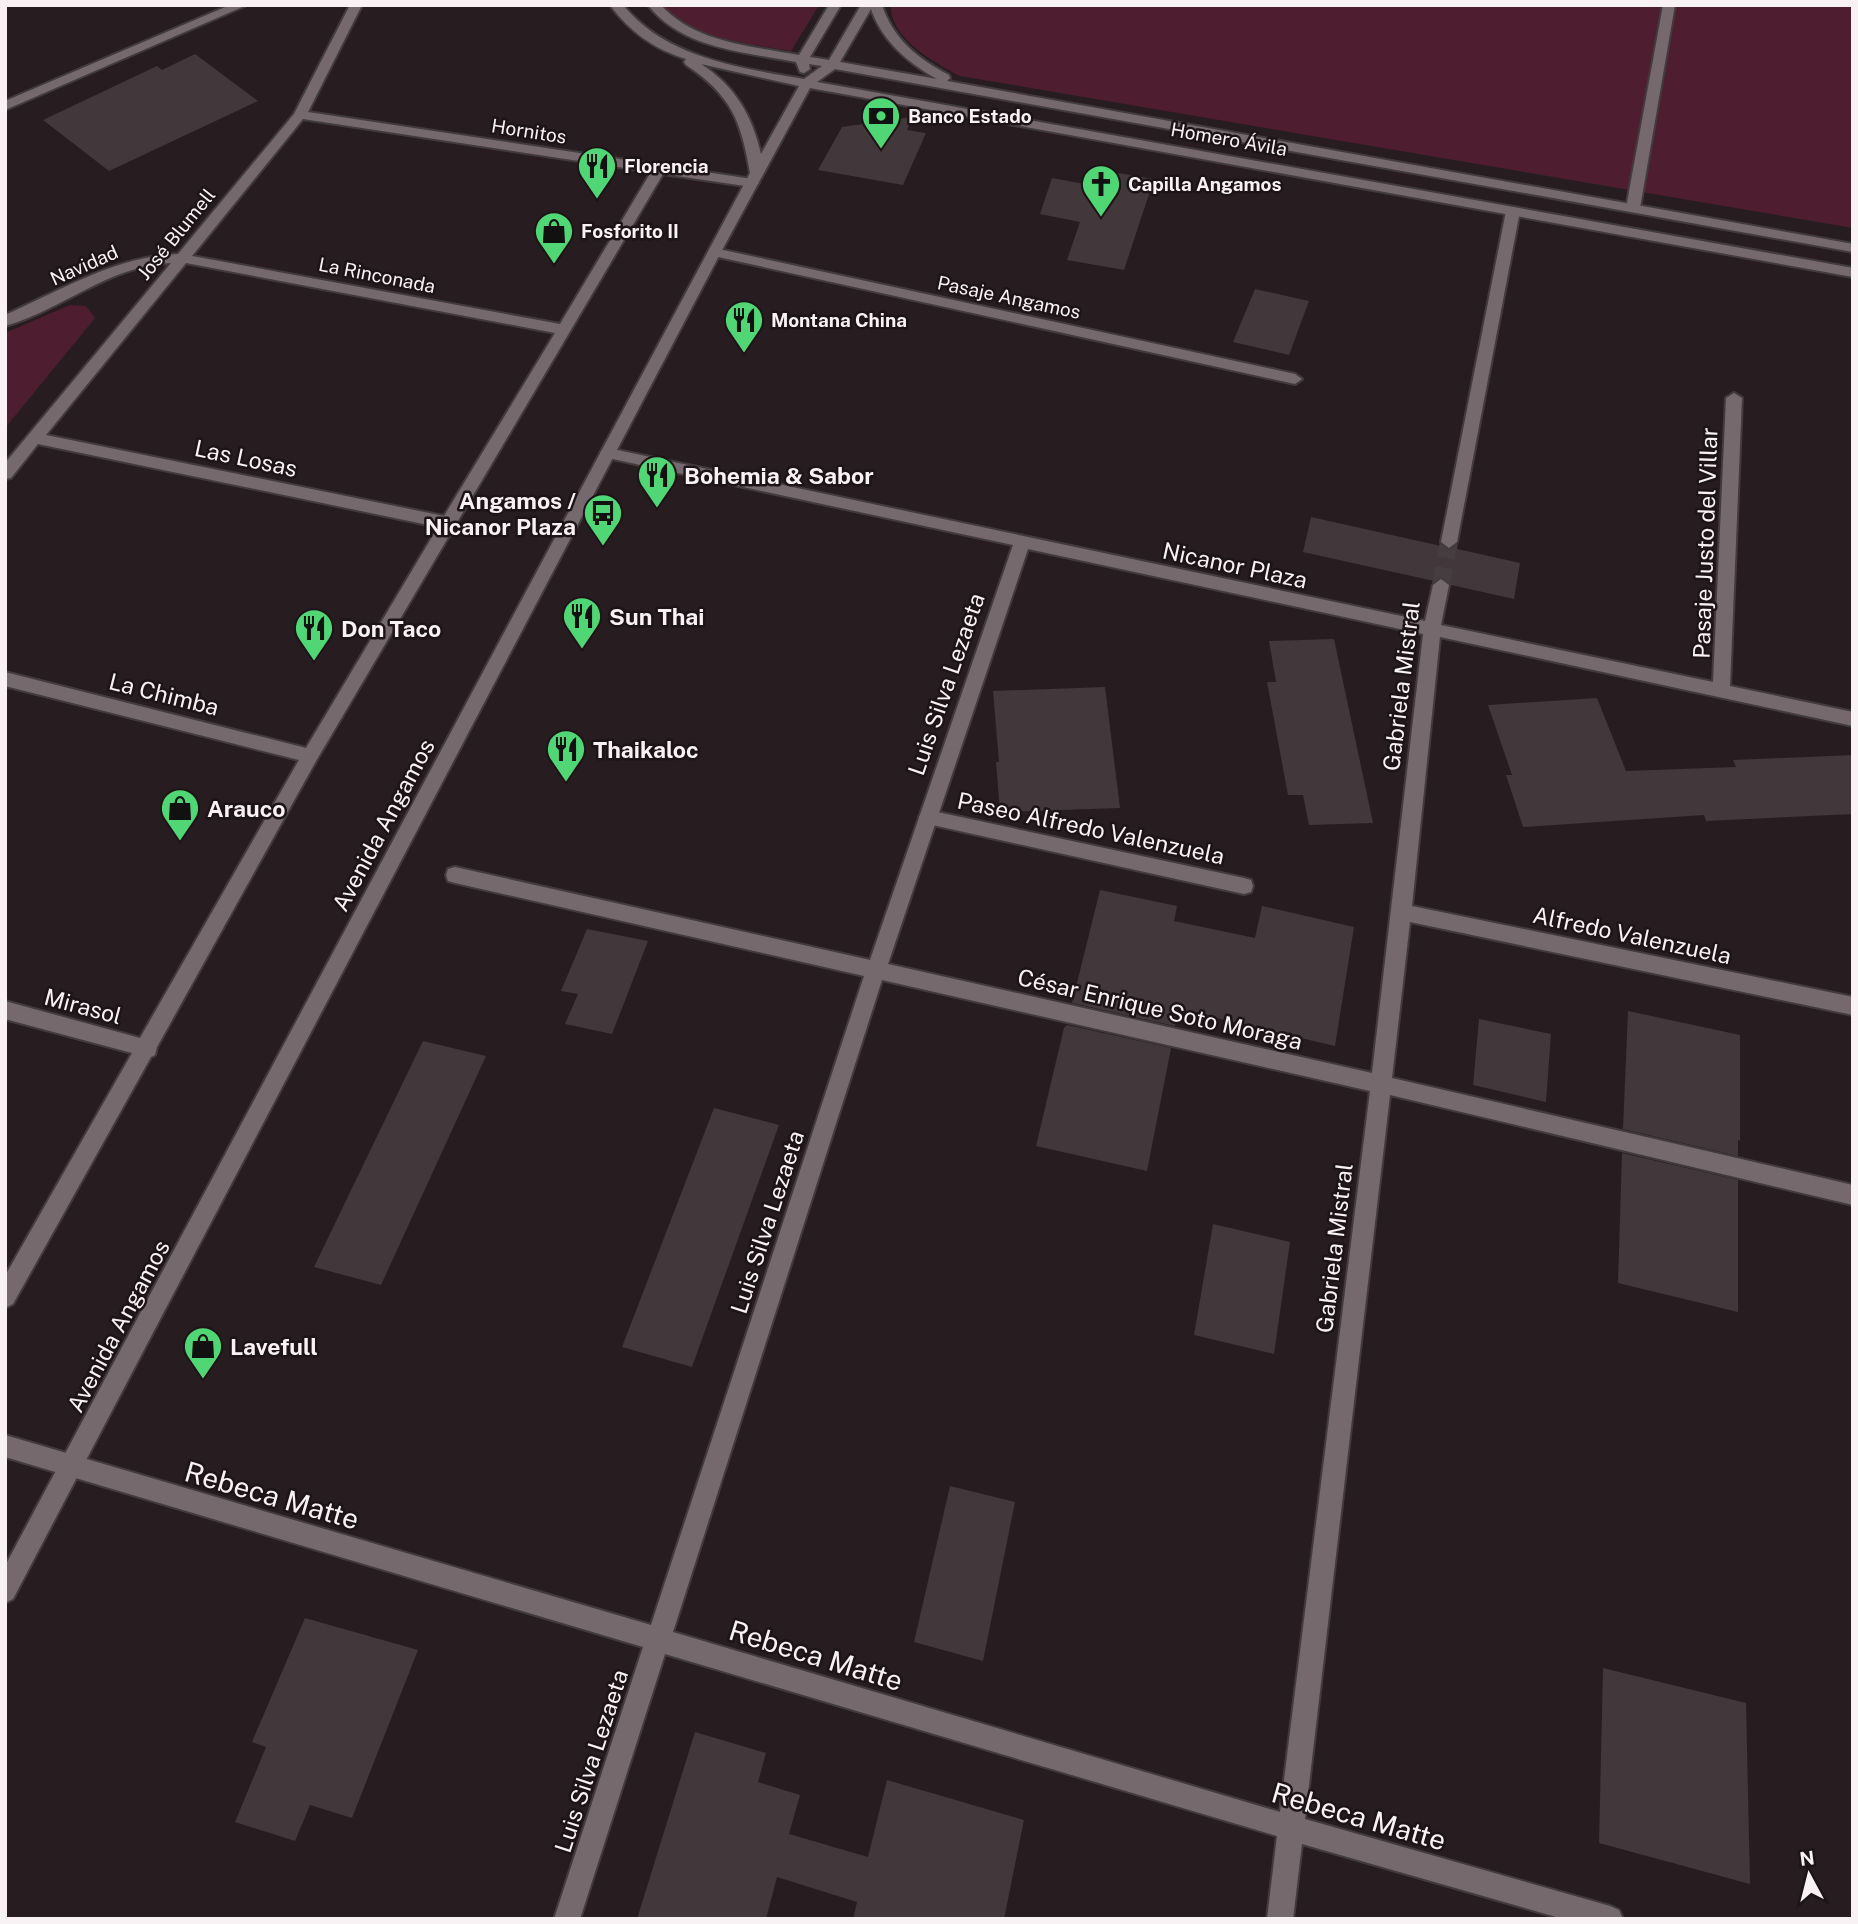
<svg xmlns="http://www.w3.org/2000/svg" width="1858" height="1924" font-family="'Public Sans',sans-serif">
	<rect width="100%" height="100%" fill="#271d20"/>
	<g fill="#4e1e30">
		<path d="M662,5H819L791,51C748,43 693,40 662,5Z"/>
		<path d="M891,5H1853V228L960,76C934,62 890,39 891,5Z"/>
		<path d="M70,305L86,306L95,318L5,428V333Z"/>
	</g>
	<g fill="#42373a">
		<path d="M195,54L258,101L109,171L43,120L157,66L162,70Z"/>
		<path d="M912,117L907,130L926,133L903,185L818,170L842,127Z"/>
		<path d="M1100,170L1154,179L1124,270L1067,260L1080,222L1040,214L1052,178L1095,186Z"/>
		<path d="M1255,289L1309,301L1289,355L1233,342Z"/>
		<path d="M1311,517L1441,546L1449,551L1453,548L1520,563L1514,599L1451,585L1441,576L1434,581L1303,552Z"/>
		<path d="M1334,639L1373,823L1309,825L1303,795H1288L1267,682H1276L1269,641Z"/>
		<path d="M1105,687L1120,808L1000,812L996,762H999L993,691Z"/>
		<path d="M1597,698L1626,771L1736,767L1733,760L1853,755V814L1706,821L1704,815L1523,827L1506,775H1512L1488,705Z"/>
		<path d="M1100,890L1177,906L1174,921L1255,938L1262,906L1354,927L1335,1046L1178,1009L1175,1026L1072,1003Z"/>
		<path d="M587,929L648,941L612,1034L565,1024L578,994L561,991Z"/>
		<path d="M1628,1011L1740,1035V1141L1738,1140V1156L1623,1129Z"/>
		<path d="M1479,1019L1551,1034L1546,1102L1473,1085Z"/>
		<path d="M1067,1025L1171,1048L1147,1171L1036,1146L1064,1028Z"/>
		<path d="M423,1041L486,1056L381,1285L314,1267Z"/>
		<path d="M714,1108L779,1125L692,1367L622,1347Z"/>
		<path d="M1622,1153L1738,1180V1312L1618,1283Z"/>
		<path d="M1213,1224L1290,1242L1274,1354L1194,1335Z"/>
		<path d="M950,1486L1015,1502L983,1661L914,1642Z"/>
		<path d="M305,1618L418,1650L352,1818L310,1805L295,1841L235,1822L266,1747L252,1742Z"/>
		<path d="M1603,1668L1746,1703L1750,1884L1599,1843Z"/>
		<path d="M695,1732L766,1753L758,1782L800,1795L789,1834L868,1857L887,1780L1024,1820L1004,1919H853L857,1902L777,1877L766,1919H637Z"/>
	</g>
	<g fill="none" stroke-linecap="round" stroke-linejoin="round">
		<path stroke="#463d40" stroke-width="18" stroke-dasharray="18 9" stroke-linecap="butt" d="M1441,585L1449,542"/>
		<g stroke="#423b3d" stroke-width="4">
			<g id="service">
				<path d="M1663,5H1675L1640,208L1633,212L1626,208Z"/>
				<path d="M928,810L1244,878L1251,880L1253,886L1251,892L1244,894L928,824L922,822L919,817L922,812Z"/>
			</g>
		</g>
		<g stroke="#423b3d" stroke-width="4">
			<g id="minor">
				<path d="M230,5H247L5,110V101Z"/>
				<path d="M350,5H362L308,112L752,179L759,183L752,187L663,174L316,761L157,1047L155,1055L151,1057L13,1304L5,1308V1276L132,1053L5,1019V1001L140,1038L299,760L5,686V672L306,748L438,527L38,444L11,478L5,479V463L171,263C110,265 62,310 5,326V315C61,290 117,256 178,254L294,114ZM303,119L651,172L560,324L192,256ZM186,263L555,333L444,516L46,435Z"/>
				<path d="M1513,207L1520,211L1457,542L1449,548L1441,542L1506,211Z"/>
				<path d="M714,248L1295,374L1302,379L1295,384L709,255V249Z"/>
				<path d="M1734,393L1742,398L1730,686L1853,712V726L1440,637L1412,906L1853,997V1015L1410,922L1392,1078L1853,1185V1205L1390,1095L1305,1819L1610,1906L1619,1910L1623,1919H1563L1302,1844L1293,1919H1267L1277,1836L665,1654L580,1919H554L643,1647L5,1457V1435L651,1625L864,976L455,883L448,881L446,875L448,869L455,867L870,960L1013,545L608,458L603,457L600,453L603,449L608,448L1425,621L1433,585L1441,579L1449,585L1441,625L1713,682L1726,398ZM1028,549L1423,634L1372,1073L888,964ZM882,980L1370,1091L1280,1812L673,1632Z"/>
			</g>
		</g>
		<g stroke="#423b3d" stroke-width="4">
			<path id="secondary" d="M610,5H623C666,58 740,68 804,79L822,66L809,64L810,69L804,73L800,72L796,62C745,52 682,49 648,5H661C695,43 752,46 799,55L829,5H841L810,57L829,60L861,5H882C893,39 918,59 949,75L950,78L947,81L1853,244V252L835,69L817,82L1853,268V277L810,88L721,252L13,1599L5,1603V1566L750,173C741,120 731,95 686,65L684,62L686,59C654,49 630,32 610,5ZM871,9C882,41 908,63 937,79L840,62ZM701,64L799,86L761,154C752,115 735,86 701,64Z"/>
		</g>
		<use href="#service" fill="#75696d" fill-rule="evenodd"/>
		<use href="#minor" fill="#75696d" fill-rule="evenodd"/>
		<use href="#secondary" fill="#75696d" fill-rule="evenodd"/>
	</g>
	<defs>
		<g id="bank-pin" transform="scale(2.0125)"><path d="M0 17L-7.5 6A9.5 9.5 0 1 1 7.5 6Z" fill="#50d674" stroke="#1d1417"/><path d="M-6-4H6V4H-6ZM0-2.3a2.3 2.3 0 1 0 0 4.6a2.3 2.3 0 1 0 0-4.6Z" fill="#111"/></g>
		<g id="restaurant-pin" transform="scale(2.0125)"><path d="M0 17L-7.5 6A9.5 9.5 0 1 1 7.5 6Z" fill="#50d674" stroke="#1d1417"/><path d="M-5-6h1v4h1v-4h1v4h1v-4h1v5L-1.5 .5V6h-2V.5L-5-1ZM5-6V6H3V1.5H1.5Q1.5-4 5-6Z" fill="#111"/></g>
		<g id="church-pin" transform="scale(2.0125)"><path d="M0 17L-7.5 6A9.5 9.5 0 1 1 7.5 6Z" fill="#50d674" stroke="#1d1417"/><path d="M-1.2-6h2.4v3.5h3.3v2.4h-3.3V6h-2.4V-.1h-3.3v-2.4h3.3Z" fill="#111"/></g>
		<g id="shop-pin" transform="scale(2.0125)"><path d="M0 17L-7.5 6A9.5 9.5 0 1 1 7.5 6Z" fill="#50d674" stroke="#1d1417"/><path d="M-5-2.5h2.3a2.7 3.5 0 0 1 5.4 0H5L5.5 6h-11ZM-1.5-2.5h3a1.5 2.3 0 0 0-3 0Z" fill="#111"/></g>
		<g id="bus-pin" transform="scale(2.0125)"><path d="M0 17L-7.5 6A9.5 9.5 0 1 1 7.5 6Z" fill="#50d674" stroke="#1d1417"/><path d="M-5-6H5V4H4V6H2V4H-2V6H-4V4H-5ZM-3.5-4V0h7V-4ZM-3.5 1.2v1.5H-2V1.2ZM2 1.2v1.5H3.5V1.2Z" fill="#111"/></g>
	</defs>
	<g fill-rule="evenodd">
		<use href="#bank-pin" x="881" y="116"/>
		<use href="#restaurant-pin" x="597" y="166"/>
		<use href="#church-pin" x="1101" y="184"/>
		<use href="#shop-pin" x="554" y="231"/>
		<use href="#restaurant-pin" x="744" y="320"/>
		<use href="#restaurant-pin" x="657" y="475"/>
		<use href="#bus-pin" x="603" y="513"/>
		<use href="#restaurant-pin" x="582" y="616"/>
		<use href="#restaurant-pin" x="314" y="628"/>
		<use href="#restaurant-pin" x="566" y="749"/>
		<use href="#shop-pin" x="180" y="808"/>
		<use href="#shop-pin" x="203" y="1346"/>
	</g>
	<g text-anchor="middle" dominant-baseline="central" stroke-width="5" stroke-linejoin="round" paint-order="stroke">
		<g font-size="19" font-weight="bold" fill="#f9f2f4" stroke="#1d1417" text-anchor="start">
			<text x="908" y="116">Banco Estado</text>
			<text x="624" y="166">Florencia</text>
			<text x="1128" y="184">Capilla Angamos</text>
			<text x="581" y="231">Fosforito II</text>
			<text x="771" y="320">Montana China</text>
		</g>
		<g font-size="19" fill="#f9f2f4" stroke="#1d1417">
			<text transform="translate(529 131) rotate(9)">Hornitos</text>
			<text transform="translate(1229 139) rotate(10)">Homero Ávila</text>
			<text transform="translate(176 234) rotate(-51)">José Blumell</text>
			<text transform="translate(84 265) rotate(-24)">Navidad</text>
			<text transform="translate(377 275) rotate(11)">La Rinconada</text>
			<text transform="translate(1009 297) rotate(12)">Pasaje Angamos</text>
		</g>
		<g font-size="23" fill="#f9f2f4" stroke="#1d1417">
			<text transform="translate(246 458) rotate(12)">Las Losas</text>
			<text transform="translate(1705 543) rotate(-88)">Pasaje Justo del Villar</text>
			<text transform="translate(1235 565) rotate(12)">Nicanor Plaza</text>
			<text transform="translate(946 684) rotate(-71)">Luis Silva Lezaeta</text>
			<text transform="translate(1401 686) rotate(-83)">Gabriela Mistral</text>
			<text transform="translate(164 694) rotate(14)">La Chimba</text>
			<text transform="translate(383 825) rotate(-62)">Avenida Angamos</text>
			<text transform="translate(1091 828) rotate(12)">Paseo Alfredo Valenzuela</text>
			<text transform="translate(1632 935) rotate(12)">Alfredo Valenzuela</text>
			<text transform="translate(83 1006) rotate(15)">Mirasol</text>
			<text transform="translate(1160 1009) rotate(13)">César Enrique Soto Moraga</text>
			<text transform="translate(767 1222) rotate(-72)">Luis Silva Lezaeta</text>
			<text transform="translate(1334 1248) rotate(-83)">Gabriela Mistral</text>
			<text transform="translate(118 1326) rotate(-62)">Avenida Angamos</text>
			<text transform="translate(591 1761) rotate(-72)">Luis Silva Lezaeta</text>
		</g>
		<g font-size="23" font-weight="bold" fill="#f9f2f4" stroke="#1d1417" text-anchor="start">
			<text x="684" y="475">Bohemia &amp; Sabor</text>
			<text x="576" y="500" text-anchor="end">Angamos /<tspan x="576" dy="26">Nicanor Plaza</tspan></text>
			<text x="609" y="616">Sun Thai</text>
			<text x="341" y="628">Don Taco</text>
			<text x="593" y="749">Thaikaloc</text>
			<text x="207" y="808">Arauco</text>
			<text x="230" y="1346">Lavefull</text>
		</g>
		<g font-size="28" fill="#f9f2f4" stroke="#1d1417">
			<text transform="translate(272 1495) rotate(16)">Rebeca Matte</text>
			<text transform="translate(816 1655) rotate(17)">Rebeca Matte</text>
			<text transform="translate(1359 1816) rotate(16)">Rebeca Matte</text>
		</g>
	</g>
	<rect width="1858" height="1924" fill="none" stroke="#f9f2f4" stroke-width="14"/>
	<g transform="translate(1809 1875) rotate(353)" stroke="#1d1417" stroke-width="5" paint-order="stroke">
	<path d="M0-5L12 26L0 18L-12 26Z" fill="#f9f2f4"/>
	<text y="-10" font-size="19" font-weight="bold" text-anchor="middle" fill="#f9f2f4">N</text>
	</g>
</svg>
